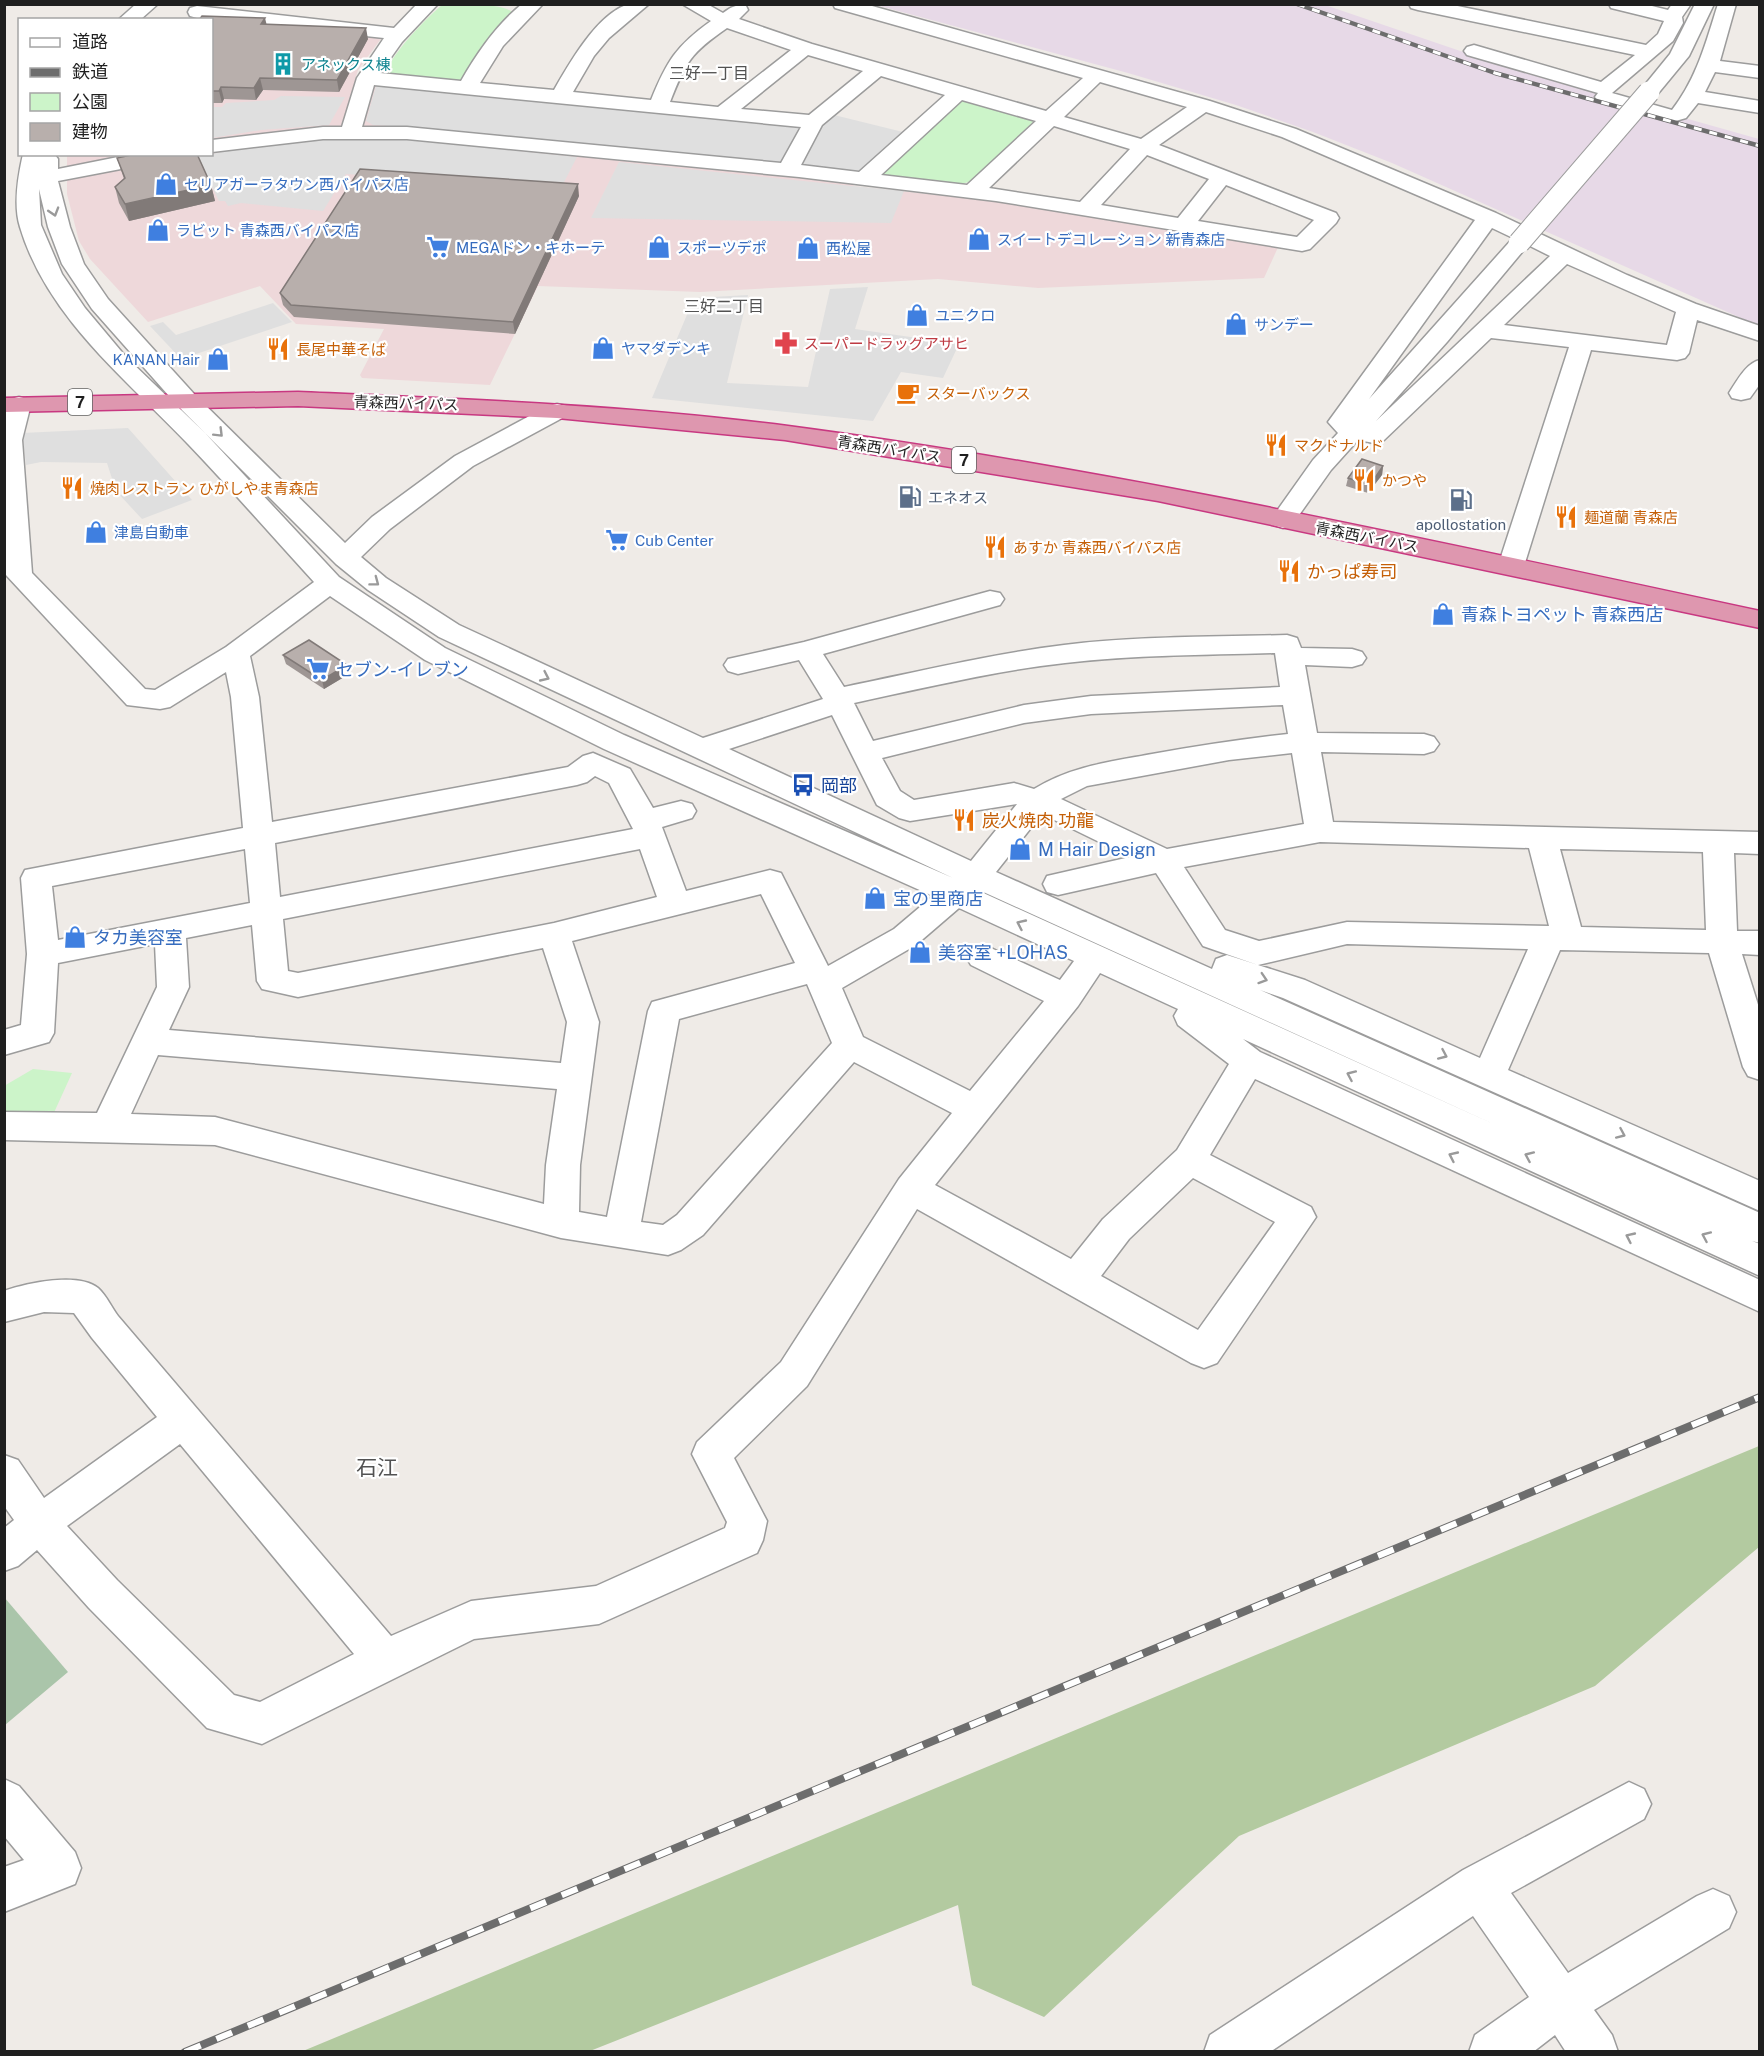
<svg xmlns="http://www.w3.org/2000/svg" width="1764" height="2056" font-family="'Public Sans','Noto Sans JP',sans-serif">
	<rect width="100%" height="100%" fill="#efebe7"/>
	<path fill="#eed8da" d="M212,22L383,36L358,70L355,80L806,125L861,176L853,186L984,200L1280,243L1264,278L1038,288L938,279L700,292L538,286L490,385L362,378L360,375L384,329L296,324L260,286L148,322L90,259L79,241L67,194V155L212,154Z"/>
	<path fill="#e7d9e7" d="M876,5H1325L1525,73L1759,139V326L1392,163L1313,132L1236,105L1128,73Z"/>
	<path fill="#b3caa0" d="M1759,1446V1547L1595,1686L1239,1836L1044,2017L972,1985L958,1905L590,2051H303Z"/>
	<path fill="#aac5aa" d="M4,1597L68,1672L5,1725H4Z"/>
	<g fill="#ccf4c9">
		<path d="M442,5C460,5 502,1 515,14C493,33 475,53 462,80L455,82L387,76L384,72C400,46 419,25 442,5Z"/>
		<path d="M970,99L1030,116L1033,122L971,181L962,184L885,176L881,171L959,100Z"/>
		<path d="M33,1069L72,1073L52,1117H5L4,1086Z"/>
	</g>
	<g fill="#dfdfdf">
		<path d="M384,83L806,125L781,167L422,128L373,125L366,121L376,86Z"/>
		<path d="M281,96L345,97L329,125L261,130L212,138V107H222L226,103L274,100Z"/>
		<path d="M830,114L907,133L866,171L856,173L804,168L799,164L818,127Z"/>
		<path d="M346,138L403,139L577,157L560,190L346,174L323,211L241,203L228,206L225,201H219L197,157L260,144Z"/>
		<path d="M619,162L852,186L904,191L891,223L591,218Z"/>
		<path d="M868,287L855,329L959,344L943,378L901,372L873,421L652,398L694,298L748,295L727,383L808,387L830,289Z"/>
		<path d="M273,303L292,322L181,359L150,326L163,322L176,335Z"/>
		<path d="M128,428L192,500L142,519L116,491L107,463L41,462L26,465L22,433Z"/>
	</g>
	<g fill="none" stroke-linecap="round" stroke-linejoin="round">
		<g stroke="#9c9c9c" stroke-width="3">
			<g id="minor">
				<path d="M136,4H158L140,20H118Z"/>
				<path d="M417,4H438L402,42L380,73L461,81C477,53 496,25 522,4H543L503,46L480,83L554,90C569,64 596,16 626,5C632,3 642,4 649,4L609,38L594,56L573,92L651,100C667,61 676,46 711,21L682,4H707L723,13C731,7 736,4 746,6L748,10L739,19L812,44L1046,111L1083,78L835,8L833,4H865L1210,101L1296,129L1496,213L1627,275L1696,304L1760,326V341L1697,320L1689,353L1685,358L1677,360L1591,350L1524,566L1520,572L1511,574L1502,572L1498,566L1569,347L1491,338L1383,441L1374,443L1358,440L1331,470L1292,525L1283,528L1274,525L1270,520L1274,515L1313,460L1338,433L1328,422L1475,220L1282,137L1206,112L1159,145L1336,213L1339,218L1336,223L1310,249L1302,251L996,201L799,177L407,139H323L212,152V140L323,127H342L357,78L384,38L197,18L190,16L188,12L190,8L197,6L394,28ZM727,28L791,50L718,107L670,102C686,61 691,53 727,28ZM808,55L863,71L809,115L741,109ZM881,76L945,95L859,172L801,165L822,125ZM1100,82L1187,107L1141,139L1064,117ZM374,85L801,127L781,163L407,127H362ZM962,100L1036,121L967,185L881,175ZM1054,126L1130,149L1080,202L989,188ZM1147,155L1209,179L1178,218L1101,205ZM1226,185L1314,220L1297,237L1198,221ZM1492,228L1513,238L1369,399ZM1528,245L1550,256L1376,421L1447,342ZM1567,264L1676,312L1667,345L1504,325Z"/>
				<path d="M1409,4H1448L1646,45L1658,34L1664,21L1611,8L1609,4H1644L1668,10L1672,4H1691L1682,17L1683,23L1673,41L1612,93L1672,110C1697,78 1706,42 1718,4H1736L1720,61L1760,66V78L1715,72L1705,92L1760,101V113L1698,103L1686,118L1672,122L1598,101L1595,97L1598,93L1467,55L1464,51L1467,47L1474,45L1601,82L1635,55L1418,10L1411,8Z"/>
				<path d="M1695,4H1714L1689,56L1656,96H1642L1639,92L1670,54Z"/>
				<path d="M23,154L55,155L58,159V169L133,154H178L175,158L168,160L58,181L70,227L84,264L108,299L195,395L345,543L372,517L455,456L548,406L557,404L566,406L569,411L566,416L473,466L390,529L361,557L386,578L459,625L703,738L823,699L799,660L738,674L728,671L724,665L728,659L804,642L990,591L1000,593L1004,599L1000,605L823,654L844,687C917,672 990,654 1064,645C1138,636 1213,637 1287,635L1297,638L1301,648L1352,649L1362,652L1366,658L1362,664L1352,667L1305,665L1317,733L1424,734L1434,737L1439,744L1434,751L1424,754L1321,752L1333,822L1760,832V854L1734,853L1737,931H1760V955L1742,954L1760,1011V1080L1748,1076L1743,1067L1709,953L1560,950L1508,1070L1760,1181V1211L1283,998L1260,990L1760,1213V1243L1752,1241L1760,1244V1276L1243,1039L1260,1052L1760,1280V1312L1255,1079L1210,1155L1311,1207L1316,1217L1217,1363L1204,1368L1191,1363L917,1209L807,1386L734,1458L767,1521L763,1540L757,1553L599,1624L474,1639L262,1744L207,1728L89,1608L37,1550L18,1566L4,1571V1528L14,1520L4,1506V1455L18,1460L44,1498L157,1417L92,1338L74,1313L44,1312L4,1322V1291C27,1283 78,1272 98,1288C106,1295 112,1308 118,1316L391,1636L471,1601L596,1586L725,1528L727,1522L692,1454L697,1442L781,1362L899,1179L952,1113L854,1062L703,1235L681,1250L668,1255L561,1238L215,1145L4,1140V1112L97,1113L157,987L155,944L58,963L54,1033L49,1042L4,1055V1030L21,1025L27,954L21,878L25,870L243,828L231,697L226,672L170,707L160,709L127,705L6,575L4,413L10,399L19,397L28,399L31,404L22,440L32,573L145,689L155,690L226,647L314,582C272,536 231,489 188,444C125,378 47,317 20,227C13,205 18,176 23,154ZM39,189L48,227L62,264L92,309L177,405L336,564L368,590L439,637L953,878L624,735L445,648L339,577L205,433L126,357L85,308L62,274L41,225ZM330,596L425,660L604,749L933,896L894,929L828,966L781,873L770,870L686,891L662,827L692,818L696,811L692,804L681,801L653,808L630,769L593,753L583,756L568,767L272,822L259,697L250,656ZM1275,653L1280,687L1091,696L1024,705L873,741L854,703C924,688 994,671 1065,663C1135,655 1205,655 1275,653ZM1283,705L1288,734C1242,739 1197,746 1152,754C1109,762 1072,766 1034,789L1014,783L914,800L900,791L882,758L1024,723L1091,714ZM832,715L877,805L899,818L910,821L1017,804L971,861L729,749ZM1292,753L1304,824L1167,849L1061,799L1087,786L1229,760ZM595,776L609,783L633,829L280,897L275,843L577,785L587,782ZM1042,814L1130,857L1047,876L1043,884L1047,892L1058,895L1156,873L1203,946L1258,965L1347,944L1528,949L1480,1058L1305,980L1227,955L1216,959L1212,969L996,872ZM1320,842L1529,848L1549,926L1347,922L1259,941L1225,930L1184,867ZM245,849L250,903L58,940L52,886ZM640,849L657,897L554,923L298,973L288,971L283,919ZM1560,849L1703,852L1706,930L1581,927ZM979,890L1500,1127L979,891ZM761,894L795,963L652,1002L648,1011L607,1217L579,1212L580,1165L599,1022L572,941ZM959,908L1074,961L1060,980L993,949L982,945L971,949L966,957L971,965L1044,1001L970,1091L863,1037L842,988L916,945ZM252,925L257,981L262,989L298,997L543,948L567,1022L561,1063L169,1030L189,987L186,938ZM1100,973L1178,1009L1174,1016L1178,1025L1229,1064L1177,1150L1103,1219L1071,1259L935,1185L1078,1006ZM807,984L832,1043L677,1215L663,1225L641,1222L679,1019ZM158,1055L557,1089L546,1165L544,1204L215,1117L131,1114ZM1193,1178L1275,1222L1198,1330L1101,1276L1129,1239ZM180,1444L354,1654L260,1702L234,1695L117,1580L67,1526Z"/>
				<path d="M1760,360V384L1750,398L1741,400L1732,398L1729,393C1737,381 1746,363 1760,360Z"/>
				<path d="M4,1779L19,1786L75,1852L81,1868L75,1884L4,1912V1867L24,1860L4,1836Z"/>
				<path d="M1629,1782L1644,1789L1651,1804L1644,1819L1511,1893L1568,1973L1697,1896L1713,1889L1729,1896L1736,1912L1729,1928L1594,2010L1612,2035L1618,2052H1566L1555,2035L1533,2052H1469L1475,2035L1529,1997L1473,1916L1270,2052H1204L1210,2035L1463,1870Z"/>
			</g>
		</g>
		<g stroke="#c83881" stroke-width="3">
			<path id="highway" d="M298,392C461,399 625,405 788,426C1115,469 1437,542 1760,611V628L1158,501L785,440L557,418L298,406L4,412V398Z"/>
		</g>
		<use href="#minor" fill="#fff" fill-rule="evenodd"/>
		<use href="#highway" fill="#de97af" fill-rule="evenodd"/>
		<g stroke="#6d6d6d" stroke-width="4.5">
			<path id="rail-far1" d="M1297,4L1495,73L1760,146"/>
		</g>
		<g stroke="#6d6d6d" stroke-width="8">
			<path id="rail" d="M185,2052L1760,1397"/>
		</g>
		<use href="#rail-far1" stroke="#fff" stroke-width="3" stroke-dasharray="8" stroke-linecap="butt"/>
		<use href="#rail" stroke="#fff" stroke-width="6" stroke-dasharray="17" stroke-linecap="butt"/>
		<g stroke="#9c9c9c" stroke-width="23" stroke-linecap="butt">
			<path id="minor-bridge" d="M1519,243L1649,92"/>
		</g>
		<use href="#minor-bridge" stroke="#fff" stroke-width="21"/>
	</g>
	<g fill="#9e9694">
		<path d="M212,20L267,25L368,39L339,92L263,90L256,100L224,99L222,103H212Z"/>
		<path d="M117,158L211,185L215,201L129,221L119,203L115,187L124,179Z"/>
		<path d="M579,196L515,334L294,317L283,305L280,293Z"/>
		<path d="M1383,466L1382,475L1368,493L1346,486L1348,478Z"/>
		<path d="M283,655L349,674L324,689L286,664Z"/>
	</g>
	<g fill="#817a78">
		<path d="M265,18L268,30L261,24Z"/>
		<path d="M366,28L368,39L339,92L337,80Z"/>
		<path d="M260,78L263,90L256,100L254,88Z"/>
		<path d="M221,87L224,99L222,103L219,91Z"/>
		<path d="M578,184L579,196L515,334L513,322Z"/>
		<path d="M211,185L215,201L129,221L125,204Z"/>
		<path d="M1383,466L1382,475L1368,493L1370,485Z"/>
		<path d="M347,665L349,674L324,689L322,680Z"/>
	</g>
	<g fill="#b8afac" stroke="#817a78" stroke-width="1.5">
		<path d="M202,16L265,18L261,24L366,28L337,80L260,78L254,88L221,87L219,91H212V20H199Z"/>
		<path d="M136,154H197L211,185L125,204L115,187L125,178L117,158Z"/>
		<path d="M360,169L578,184L513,322L291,305L280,293Z"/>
		<path d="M1362,459L1383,466L1370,485L1348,478Z"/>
		<path d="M309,640L347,665L322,680L283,655Z"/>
	</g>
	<defs><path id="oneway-chevron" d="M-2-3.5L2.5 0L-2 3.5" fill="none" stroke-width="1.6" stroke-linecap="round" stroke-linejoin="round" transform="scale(1.5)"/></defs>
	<g stroke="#9a9a9a">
		<use href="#oneway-chevron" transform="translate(54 212) rotate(73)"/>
		<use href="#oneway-chevron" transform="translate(219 433) rotate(45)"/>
		<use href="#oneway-chevron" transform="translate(375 582) rotate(37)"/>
		<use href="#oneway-chevron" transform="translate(545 677) rotate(25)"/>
		<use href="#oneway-chevron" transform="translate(1021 924) rotate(-155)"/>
		<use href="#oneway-chevron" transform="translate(1263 979) rotate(18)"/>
		<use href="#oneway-chevron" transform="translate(1443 1055) rotate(24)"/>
		<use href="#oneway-chevron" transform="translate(1351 1075) rotate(-156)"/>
		<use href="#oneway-chevron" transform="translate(1621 1134) rotate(24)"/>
		<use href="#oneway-chevron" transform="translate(1453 1156) rotate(-155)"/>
		<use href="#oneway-chevron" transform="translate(1529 1156) rotate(-156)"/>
		<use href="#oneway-chevron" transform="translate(1706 1236) rotate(-156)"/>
		<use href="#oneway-chevron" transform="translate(1630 1237) rotate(-155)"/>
	</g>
	<defs>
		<g id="building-bare" transform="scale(1.8)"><path d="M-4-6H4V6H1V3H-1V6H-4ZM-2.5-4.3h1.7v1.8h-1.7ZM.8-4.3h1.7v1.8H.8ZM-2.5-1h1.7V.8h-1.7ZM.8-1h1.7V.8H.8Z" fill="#0f9aa8" stroke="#fff" stroke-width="2.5" paint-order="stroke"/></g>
		<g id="shop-bare" transform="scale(1.8)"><path d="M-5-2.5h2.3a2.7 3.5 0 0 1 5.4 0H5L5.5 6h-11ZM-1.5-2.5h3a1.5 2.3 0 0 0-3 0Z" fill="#3f7fe0" stroke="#fff" stroke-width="2.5" paint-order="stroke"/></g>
		<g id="supermarket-bare" transform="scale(1.8)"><path d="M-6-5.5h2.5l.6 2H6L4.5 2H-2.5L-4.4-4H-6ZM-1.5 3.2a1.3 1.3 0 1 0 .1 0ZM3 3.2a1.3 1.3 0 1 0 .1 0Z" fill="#3f7fe0" stroke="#fff" stroke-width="2.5" paint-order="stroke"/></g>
		<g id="pharmacy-bare" transform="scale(1.8)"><path d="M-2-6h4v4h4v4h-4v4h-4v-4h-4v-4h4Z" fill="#e0444e" stroke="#fff" stroke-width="2.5" paint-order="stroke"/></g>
		<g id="restaurant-bare" transform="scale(1.8)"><path d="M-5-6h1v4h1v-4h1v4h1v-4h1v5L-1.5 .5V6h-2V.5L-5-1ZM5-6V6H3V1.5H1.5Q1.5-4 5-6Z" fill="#e8710a" stroke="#fff" stroke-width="2.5" paint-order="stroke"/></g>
		<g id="cafe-bare" transform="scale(1.8)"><path d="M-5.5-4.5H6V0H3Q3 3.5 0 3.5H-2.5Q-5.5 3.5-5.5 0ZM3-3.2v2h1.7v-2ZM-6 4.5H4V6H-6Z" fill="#e8710a" stroke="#fff" stroke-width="2.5" paint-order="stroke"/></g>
		<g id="fuel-bare" transform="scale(1.8)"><path d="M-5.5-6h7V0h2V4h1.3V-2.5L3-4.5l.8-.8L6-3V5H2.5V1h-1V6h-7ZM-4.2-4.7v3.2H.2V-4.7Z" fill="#5c6f8a" stroke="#fff" stroke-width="2.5" paint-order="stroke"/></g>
		<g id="bus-bare" transform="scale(1.8)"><path d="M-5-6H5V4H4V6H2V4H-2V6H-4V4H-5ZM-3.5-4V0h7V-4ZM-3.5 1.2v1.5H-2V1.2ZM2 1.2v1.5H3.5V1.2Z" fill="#1a4fb4" stroke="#fff" stroke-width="2.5" paint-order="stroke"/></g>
	</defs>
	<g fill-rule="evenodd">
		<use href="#building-bare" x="283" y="64"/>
		<use href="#shop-bare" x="166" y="184"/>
		<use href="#shop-bare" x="158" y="230"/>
		<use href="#shop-bare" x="979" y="239"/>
		<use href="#supermarket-bare" x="438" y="247"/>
		<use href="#shop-bare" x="659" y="247"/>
		<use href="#shop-bare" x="808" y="248"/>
		<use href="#shop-bare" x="917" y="315"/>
		<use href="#shop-bare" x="1236" y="324"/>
		<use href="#pharmacy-bare" x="786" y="343"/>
		<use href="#shop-bare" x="603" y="348"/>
		<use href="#restaurant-bare" x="278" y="349"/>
		<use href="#shop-bare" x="218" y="359"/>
		<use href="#cafe-bare" x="908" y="393"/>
		<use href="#restaurant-bare" x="1276" y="445"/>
		<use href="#restaurant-bare" x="1364" y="480"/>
		<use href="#restaurant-bare" x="72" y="488"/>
		<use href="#fuel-bare" x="910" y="497"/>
		<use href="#fuel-bare" x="1461" y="500"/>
		<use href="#restaurant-bare" x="1566" y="517"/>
		<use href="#shop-bare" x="96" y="532"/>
		<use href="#supermarket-bare" x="617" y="540"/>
		<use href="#restaurant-bare" x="995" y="547"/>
		<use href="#restaurant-bare" x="1289" y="571"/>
		<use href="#shop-bare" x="1443" y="614"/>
		<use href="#supermarket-bare" x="318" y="669"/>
		<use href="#bus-bare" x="803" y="785"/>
		<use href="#restaurant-bare" x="964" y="820"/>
		<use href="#shop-bare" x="1020" y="849"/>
		<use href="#shop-bare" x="875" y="898"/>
		<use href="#shop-bare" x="75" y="937"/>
		<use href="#shop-bare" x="920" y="952"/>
	</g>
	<g text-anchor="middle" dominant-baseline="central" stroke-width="4.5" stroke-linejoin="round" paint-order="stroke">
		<g font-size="15" fill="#0d838f" stroke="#fff" text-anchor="start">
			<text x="301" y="64">アネックス棟</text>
		</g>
		<g font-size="15" fill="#366cbe" stroke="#fff" text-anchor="start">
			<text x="184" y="184">セリアガーラタウン西バイパス店</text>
			<text x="176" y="230">ラビット 青森西バイパス店</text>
			<text x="997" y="239">スイートデコレーション 新青森店</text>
			<text x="456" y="247">MEGAドン・キホーテ</text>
			<text x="677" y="247">スポーツデポ</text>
			<text x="826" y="248">西松屋</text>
			<text x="935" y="315">ユニクロ</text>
			<text x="1254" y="324">サンデー</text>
			<text x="621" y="348">ヤマダデンキ</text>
			<text x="200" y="359" text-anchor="end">KANAN Hair</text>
			<text x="114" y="532">津島自動車</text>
			<text x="635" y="540">Cub Center</text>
		</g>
		<g font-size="15" fill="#be3a42" stroke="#fff" text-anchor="start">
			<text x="804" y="343">スーパードラッグアサヒ</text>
		</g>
		<g font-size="15" fill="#c56008" stroke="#fff" text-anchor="start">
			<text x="296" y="349">長尾中華そば</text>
			<text x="926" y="393">スターバックス</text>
			<text x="1294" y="445">マクドナルド</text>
			<text x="1382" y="480">かつや</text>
			<text x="90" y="488">焼肉レストラン ひがしやま青森店</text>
			<text x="1584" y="517">麺道蘭 青森店</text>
			<text x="1013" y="547">あすか 青森西バイパス店</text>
		</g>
		<g font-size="15" fill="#1f1f1f" stroke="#fff">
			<text transform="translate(406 403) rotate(2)">青森西バイパス</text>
			<text transform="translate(889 449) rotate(9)">青森西バイパス</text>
			<text transform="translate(1367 537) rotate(11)">青森西バイパス</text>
		</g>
		<g font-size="15" fill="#4e5e75" stroke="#fff" text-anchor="start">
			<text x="928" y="497">エネオス</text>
			<text x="1461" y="524" text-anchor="middle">apollostation</text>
		</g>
		<g font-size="16" fill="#525252" stroke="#fff">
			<text x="709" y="73">三好一丁目</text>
			<text x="724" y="306">三好二丁目</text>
		</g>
		<g fill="#fff" stroke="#626262" stroke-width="1.5">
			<rect x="68" y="389" width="24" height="26" rx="4.5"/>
			<rect x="952" y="447" width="24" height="26" rx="4.5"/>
		</g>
		<g font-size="16" font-weight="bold" fill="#1f1f1f">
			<text x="80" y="402">7</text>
			<text x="964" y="460">7</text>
		</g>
		<g font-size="18" fill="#c56008" stroke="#fff" text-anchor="start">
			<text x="1307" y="571">かっぱ寿司</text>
			<text x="982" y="820">炭火焼肉 功龍</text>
		</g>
		<g font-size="18" fill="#366cbe" stroke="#fff" text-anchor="start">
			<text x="1461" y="614">青森トヨペット 青森西店</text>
			<text x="336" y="669">セブン-イレブン</text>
			<text x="1038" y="849">M Hair Design</text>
			<text x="893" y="898">宝の里商店</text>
			<text x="93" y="937">タカ美容室</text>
			<text x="938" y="952">美容室 +LOHAS</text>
		</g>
		<g font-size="18" fill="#164399" stroke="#fff" text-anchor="start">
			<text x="821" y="785">岡部</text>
		</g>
		<g font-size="21" fill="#525252" stroke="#fff">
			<text x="377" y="1467">石江</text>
		</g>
	</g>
	<rect width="1764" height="2056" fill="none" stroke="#1f1f1f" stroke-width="12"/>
	<rect x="18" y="18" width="195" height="138" fill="#ffffff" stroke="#a5a5a5" stroke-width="1.5"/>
	<rect x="30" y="38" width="30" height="9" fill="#ffffff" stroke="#a5a5a5" stroke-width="1.5"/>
	<text x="72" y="48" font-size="18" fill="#1f1f1f">道路</text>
	<rect x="30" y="68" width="30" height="9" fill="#6d6d6d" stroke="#a5a5a5" stroke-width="1.5"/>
	<text x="72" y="78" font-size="18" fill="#1f1f1f">鉄道</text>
	<rect x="30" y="93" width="30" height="18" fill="#ccf4c9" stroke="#a5a5a5" stroke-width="1.5"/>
	<text x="72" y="108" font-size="18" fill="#1f1f1f">公園</text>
	<rect x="30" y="123" width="30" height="18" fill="#b8afac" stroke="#a5a5a5" stroke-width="1.5"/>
	<text x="72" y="138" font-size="18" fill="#1f1f1f">建物</text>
</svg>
